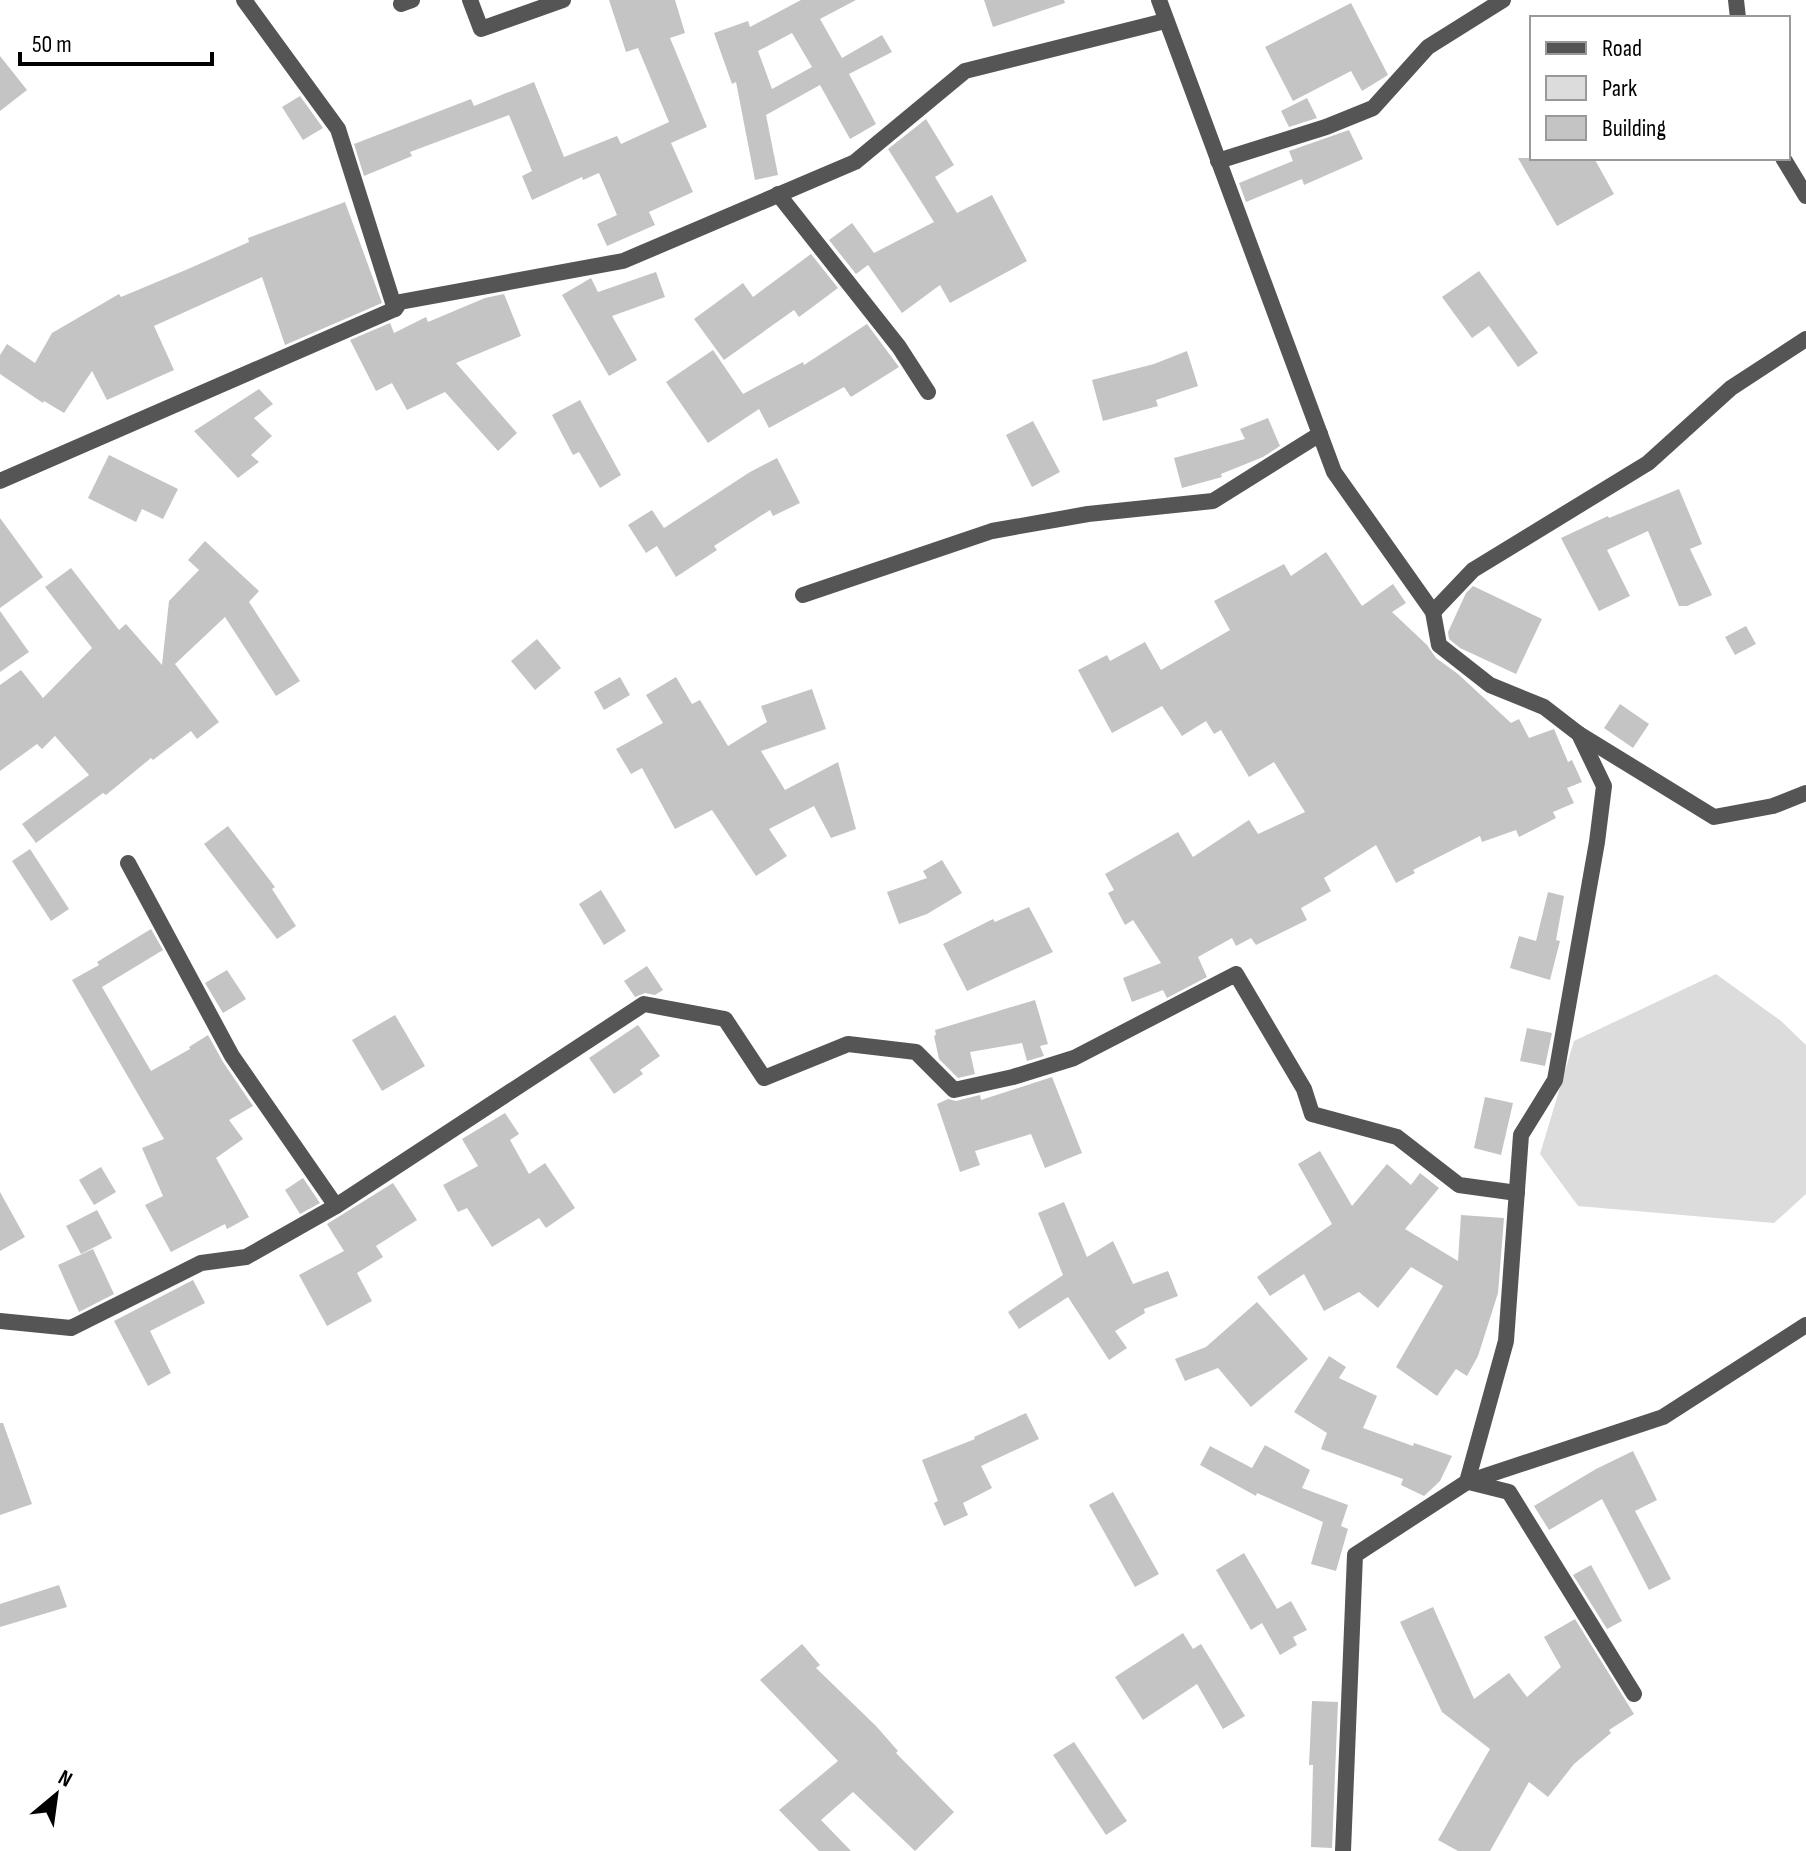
<svg xmlns="http://www.w3.org/2000/svg" width="1806" height="1851" font-family="'Sofia Sans Condensed',sans-serif">
	<rect width="100%" height="100%" fill="#fff"/>
	<path fill="#dcdcdc" d="M1716,974L1781,1021L1806,1045V1194L1774,1223L1578,1206L1540,1154L1574,1041Z"/>
	<g fill="#c4c4c4" fill-rule="evenodd">
		<path d="M609,0H675L685,33L670,38L707,127L671,143L693,192L649,212L655,225L607,246L597,224L617,215L599,173L583,180L582,177L532,200L522,176L532,171L509,115L410,152L412,156L364,176L354,144L471,99L474,106L534,82L564,157L617,136L621,144L669,122L638,48L626,52Z"/>
		<path d="M801,0H856L820,19L842,58L882,35L892,52L849,74L876,124L850,139L820,85L766,115L778,175L755,180L736,82L732,84L714,33L748,21L750,27ZM792,33L812,67L772,89L758,51Z"/>
		<path d="M984,0H1064L1065,3L993,27Z"/>
		<path d="M1351,3L1388,75L1362,91L1351,71L1293,101L1265,47Z"/>
		<path d="M0,56L27,90L0,111Z"/>
		<path d="M300,96L323,128L303,140L282,107Z"/>
		<path d="M1307,98L1317,118L1289,127L1281,111Z"/>
		<path d="M926,119L954,165L935,177L957,213L992,195L1027,261L950,303L940,285L902,313L868,265L856,274L829,240L852,223L874,253L934,222L888,149Z"/>
		<path d="M1349,130L1363,159L1304,185L1302,179L1246,202L1239,183L1293,161L1289,151Z"/>
		<path d="M1518,158H1594L1614,194L1557,226Z"/>
		<path d="M345,202L382,303L285,345L262,277L154,326L174,370L107,400L92,371L64,413L44,401L43,403L0,374V355L7,344L35,363L52,333L119,294L121,297L188,269L249,242L248,238Z"/>
		<path d="M811,254L838,288L799,317L794,310L724,360L694,319L743,283L753,297Z"/>
		<path d="M1479,271L1538,353L1518,367L1489,326L1472,338L1442,297Z"/>
		<path d="M656,272L665,297L612,316L637,360L609,376L562,295L591,278L598,292Z"/>
		<path d="M504,294L521,336L456,363L517,433L498,451L445,392L407,410L392,383L376,391L350,340L390,323L394,333L426,317L428,322L485,298Z"/>
		<path d="M867,324L899,367L851,397L844,387L769,428L759,409L708,443L666,382L713,350L743,394L803,362L804,365Z"/>
		<path d="M1187,351L1198,386L1156,400L1158,406L1103,421L1092,380L1154,364Z"/>
		<path d="M259,389L273,404L254,418L272,436L251,455L259,462L238,478L194,431Z"/>
		<path d="M580,400L621,475L600,488L579,452L573,455L552,415Z"/>
		<path d="M1268,418L1280,446L1263,457L1221,474L1222,477L1182,488L1174,458L1245,439L1240,429Z"/>
		<path d="M1033,421L1060,472L1032,487L1006,435Z"/>
		<path d="M109,455L178,489L163,519L142,509L136,522L88,498Z"/>
		<path d="M777,458L800,503L773,516L770,510L714,546L717,550L676,577L657,546L646,553L628,525L652,510L664,528L750,472Z"/>
		<path d="M1679,489L1702,544L1690,549L1712,595L1687,606H1679L1648,531L1607,550L1630,596L1599,611L1561,538L1608,516L1609,518Z"/>
		<path d="M0,518L43,577L0,608Z"/>
		<path d="M205,541L259,591L249,602L300,681L276,696L225,617L175,664L219,722L197,739L191,731L153,760L151,758L106,795L103,793L36,843L22,824L89,775L55,736L42,749L37,744L0,771V685L21,670L43,698L92,648L45,587L71,568L119,630L126,624L162,665L169,601L199,570L188,560Z"/>
		<path d="M1326,552L1362,606L1393,584L1406,603L1392,612L1427,645L1436,658L1458,674L1511,723L1519,719L1529,738L1554,729L1568,762L1572,760L1582,782L1567,788L1574,803L1553,812L1556,818L1519,837L1516,830L1482,842L1480,836L1413,870L1415,873L1396,883L1376,845L1324,878L1331,891L1301,908L1307,920L1256,945L1251,938L1236,946L1232,938L1198,957L1207,977L1167,998L1163,990L1132,1002L1123,978L1161,963L1133,920L1125,925L1108,893L1114,890L1105,874L1178,832L1193,857L1249,820L1258,834L1305,812L1274,762L1249,777L1221,730L1214,734L1206,721L1182,736L1162,706L1112,733L1078,670L1107,655L1110,661L1145,642L1161,670L1230,630L1214,601L1284,564L1291,576Z"/>
		<path d="M1473,586L1542,619L1516,674L1460,648L1449,639L1448,632L1466,593Z"/>
		<path d="M0,611L29,652L0,672Z"/>
		<path d="M1746,626L1756,644L1735,655L1725,637Z"/>
		<path d="M537,639L561,668L535,690L511,661Z"/>
		<path d="M620,677L630,695L604,710L594,692Z"/>
		<path d="M676,677L692,704L700,700L728,746L767,722L761,706L812,689L826,729L761,751L785,790L838,762L856,829L831,838L814,806L769,829L787,856L756,876L712,810L675,829L642,768L631,774L616,749L663,723L646,695Z"/>
		<path d="M1620,704L1649,724L1633,748L1604,728Z"/>
		<path d="M228,826L275,887L272,889L296,926L277,939L204,844Z"/>
		<path d="M30,849L69,909L51,921L12,861Z"/>
		<path d="M942,860L962,893L927,914L899,924L887,892L927,878L923,871Z"/>
		<path d="M601,890L626,931L604,945L579,904Z"/>
		<path d="M1548,892L1564,896L1556,940L1560,941L1550,980L1510,968L1519,936L1536,941Z"/>
		<path d="M1029,907L1053,952L967,991L943,944L993,919L995,922Z"/>
		<path d="M151,929L163,950L102,987L151,1071L190,1049L189,1047L208,1035L223,1062L253,1106L229,1120L243,1139L216,1158L249,1217L227,1229L225,1224L171,1252L145,1205L163,1196L142,1148L164,1139L72,980L99,965L97,962Z"/>
		<path d="M647,966L663,990L655,995L645,993L635,997L624,981Z"/>
		<path d="M227,970L246,999L223,1013L205,983Z"/>
		<path d="M1035,1000L1048,1044L1040,1046L1044,1056L1027,1061L1022,1043L970,1052L975,1074L958,1078L939,1059L934,1036L936,1035L935,1030Z"/>
		<path d="M395,1015L425,1066L382,1091L352,1040Z"/>
		<path d="M638,1025L660,1056L640,1070L643,1074L614,1094L589,1058Z"/>
		<path d="M1527,1028L1552,1033L1545,1066L1520,1061Z"/>
		<path d="M1052,1077L1082,1153L1045,1168L1031,1134L975,1151L980,1165L960,1172L937,1104L948,1099L956,1101L980,1095L981,1100Z"/>
		<path d="M1485,1097L1513,1103L1501,1155L1474,1148Z"/>
		<path d="M505,1113L519,1134L510,1140L529,1174L545,1163L575,1208L546,1228L539,1218L492,1247L467,1208L458,1212L443,1185L478,1166L462,1139Z"/>
		<path d="M1320,1151L1352,1206L1387,1164L1411,1185L1420,1173L1439,1188L1405,1229L1458,1261L1461,1215L1504,1218L1498,1293L1478,1356L1467,1376L1456,1369L1437,1396L1396,1367L1443,1286L1411,1267L1378,1308L1359,1292L1324,1311L1304,1274L1270,1296L1257,1277L1332,1224L1298,1164Z"/>
		<path d="M101,1167L116,1192L94,1205L79,1180Z"/>
		<path d="M303,1178L320,1203L300,1214L285,1190Z"/>
		<path d="M393,1183L417,1220L376,1246L383,1257L357,1273L372,1301L327,1326L299,1275L344,1251L327,1224Z"/>
		<path d="M0,1192L25,1237L0,1251Z"/>
		<path d="M1064,1202L1087,1257L1113,1241L1133,1284L1168,1271L1178,1296L1144,1309L1145,1313L1115,1331L1127,1348L1109,1360L1068,1297L1019,1329L1008,1312L1063,1275L1038,1213Z"/>
		<path d="M97,1210L112,1238L81,1254L66,1226Z"/>
		<path d="M93,1249L114,1294L79,1312L58,1265Z"/>
		<path d="M193,1280L205,1303L150,1331L171,1373L148,1386L114,1321Z"/>
		<path d="M1257,1302L1308,1359L1251,1407L1218,1368L1185,1381L1175,1359L1206,1347Z"/>
		<path d="M1329,1356L1346,1367L1339,1378L1377,1396L1363,1428L1413,1446L1414,1443L1452,1456L1440,1481L1424,1496L1401,1485L1403,1479L1321,1449L1327,1433L1294,1412Z"/>
		<path d="M1026,1413L1039,1439L981,1466L992,1488L963,1503L968,1515L944,1526L934,1503L938,1501L922,1460L975,1439L974,1437Z"/>
		<path d="M0,1423H3L32,1504L0,1515Z"/>
		<path d="M1265,1445L1310,1470L1302,1488L1348,1505L1341,1526L1348,1529L1336,1571L1311,1564L1323,1522L1257,1493L1256,1496L1200,1465L1210,1446L1252,1468Z"/>
		<path d="M1633,1451L1657,1500L1635,1511L1671,1579L1649,1590L1602,1499L1549,1530L1534,1506L1596,1469Z"/>
		<path d="M1113,1492L1159,1574L1135,1587L1089,1505Z"/>
		<path d="M1244,1553L1277,1609L1291,1601L1307,1630L1293,1637L1297,1645L1280,1655L1262,1623L1251,1630L1216,1570Z"/>
		<path d="M1591,1565L1622,1621L1607,1629L1573,1575Z"/>
		<path d="M59,1585L67,1607L0,1627V1604Z"/>
		<path d="M1433,1607L1474,1699L1509,1673L1527,1697L1561,1667L1544,1637L1575,1619L1634,1714L1609,1730L1611,1733L1574,1764L1548,1797L1529,1782L1490,1851H1458L1438,1840L1490,1749L1442,1712L1400,1622Z"/>
		<path d="M1183,1633L1193,1649L1201,1644L1245,1716L1223,1729L1197,1684L1143,1720L1115,1677Z"/>
		<path d="M802,1644L820,1665L816,1668L876,1726L898,1751L896,1753L954,1812L915,1851L853,1792L821,1820L851,1851H819L779,1810L838,1761L760,1680Z"/>
		<path d="M1312,1701L1338,1702L1332,1848L1311,1847L1313,1765H1309Z"/>
		<path d="M1074,1742L1127,1821L1106,1835L1053,1755Z"/>
	</g>
	<g fill="none" stroke-linecap="round" stroke-linejoin="round">
		<g stroke="#555" stroke-width="16">
			<path d="M244,0L338,129L395,309"/>
			<path d="M470,0L481,29L563,0"/>
			<path d="M1736,0L1738,18"/>
			<path d="M401,4L412,0"/>
			<path d="M1783,158L1806,196"/>
			<path d="M1218,161L1326,127L1373,108L1428,47L1503,0"/>
			<path d="M778,194L899,347L928,392"/>
			<path d="M803,595L992,531L1088,514L1213,501L1320,434"/>
			<path d="M1433,612L1473,570L1648,463L1731,388L1806,339"/>
			<path d="M1579,734L1714,817L1773,806L1806,793"/>
			<path d="M128,863L232,1056L336,1206"/>
			<path d="M0,1321L71,1328L201,1263L246,1257L336,1206L644,1004L725,1019L764,1078L848,1044L916,1052L954,1090L1013,1077L1074,1058L1236,974L1304,1089L1312,1114L1397,1137L1459,1185L1517,1193"/>
			<path d="M1467,1482L1663,1417L1806,1325"/>
			<path d="M1469,1482L1509,1492L1634,1694"/>
		</g>
		<g stroke="#555" stroke-width="16">
			<path d="M1159,0L1334,472L1433,612L1439,645L1490,685L1544,707L1579,734L1604,786L1597,842L1555,1080L1521,1135L1506,1341L1467,1482L1355,1555L1343,1851"/>
			<path d="M0,481L395,309L400,302L623,261L855,162L965,71L1165,21"/>
		</g>
	</g>
	<rect x="1530" y="16" width="260" height="144" fill="#ffffff" stroke="#999999" stroke-width="2"/>
	<rect x="1546" y="42" width="40" height="12" fill="#555555" stroke="#999999" stroke-width="2"/>
	<text x="1602" y="56" font-size="24" fill="#000000">Road</text>
	<rect x="1546" y="76" width="40" height="24" fill="#dcdcdc" stroke="#999999" stroke-width="2"/>
	<text x="1602" y="96" font-size="24" fill="#000000">Park</text>
	<rect x="1546" y="116" width="40" height="24" fill="#c4c4c4" stroke="#999999" stroke-width="2"/>
	<text x="1602" y="136" font-size="24" fill="#000000">Building</text>
	<g transform="translate(56 1795) rotate(29)" stroke="#ffffff" stroke-width="6" paint-order="stroke">
	<path d="M0-6L14 30L0 20L-14 30Z" fill="#000000"/>
	<text y="-12" font-size="22" font-weight="bold" text-anchor="middle" fill="#000000">N</text>
	</g>
	<path d="M20 52v12h192v-12" fill="none" stroke="#000000" stroke-width="4"/>
	<text x="32" y="52" font-size="24" fill="#000000" stroke="#ffffff" stroke-width="6" paint-order="stroke">50 m</text>
</svg>
